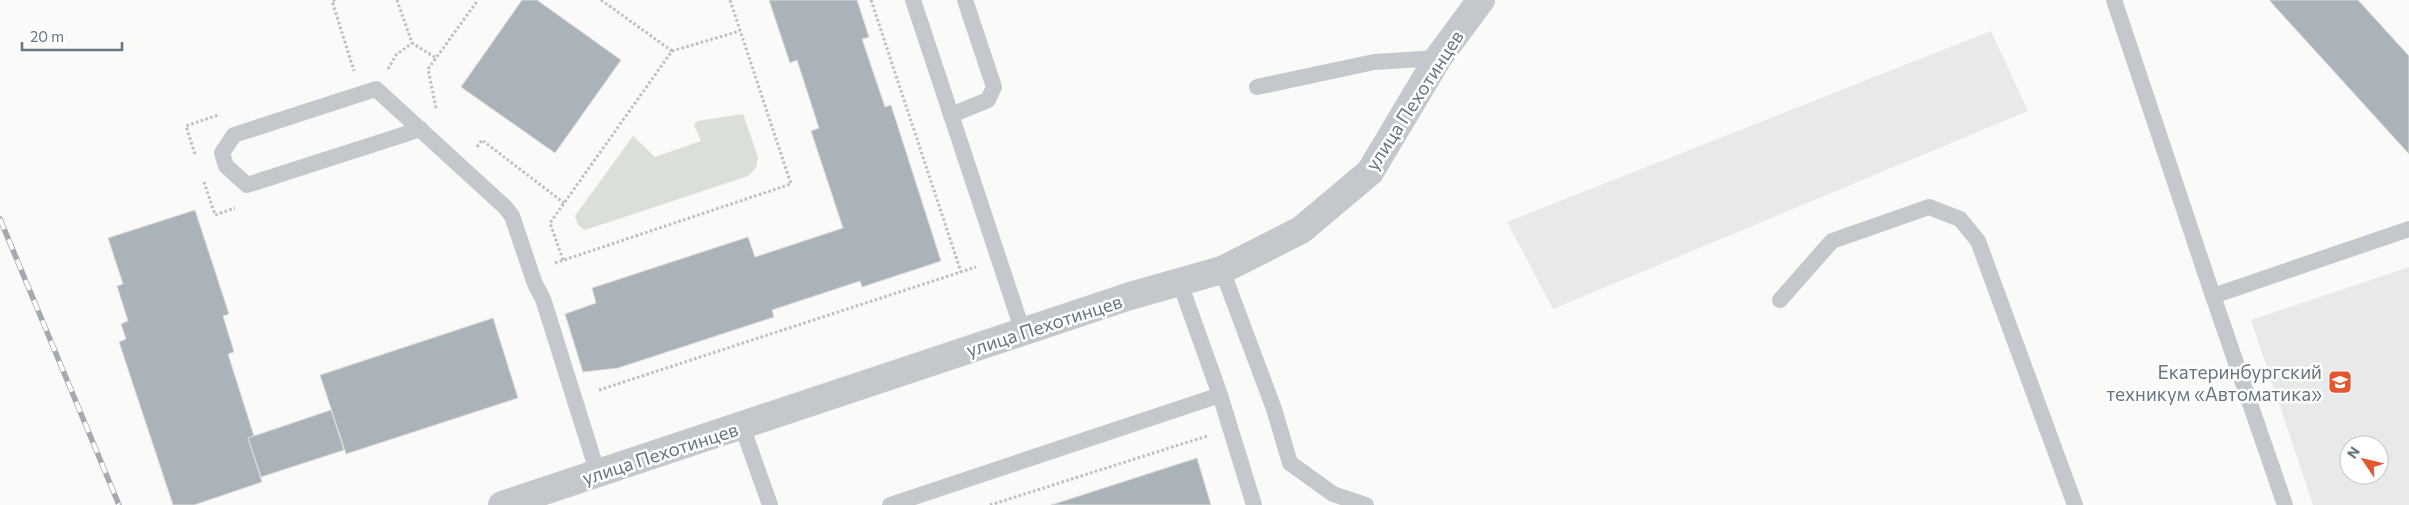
<svg xmlns="http://www.w3.org/2000/svg" width="2409" height="505" font-family="Commissioner,sans-serif">
	<rect width="100%" height="100%" fill="#fafaf8"/>
	<g fill="#e8e9e9" fill-rule="evenodd">
		<path d="M1991,31L2028,111L1553,309L1507,222Z"/>
		<path d="M2409,267V505H2313L2251,320ZM2349,445H2379V475H2349Z"/>
	</g>
	<path fill="#dadfd7" d="M743,114L758,157L756,168L748,176L585,230L578,225L575,216L633,136L655,157L701,141L694,125L697,121Z"/>
	<g fill="#aab3b9" stroke="#dcdcda">
		<path d="M522,0H537L621,60L555,153L461,87Z"/>
		<path d="M769,0H857L869,37L862,39L885,107L891,105L941,261L862,287L860,281L772,310L774,317L618,368L583,372L565,314L596,303L592,288L748,237L755,257L843,228L811,131L819,128L797,60L790,63Z"/>
		<path d="M2269,0H2358L2409,56V154Z"/>
		<path d="M195,210L229,314L223,316L234,352L228,354L254,436L248,438L262,482L194,505H173L119,342L126,339L121,324L128,321L117,286L123,284L108,238Z"/>
		<path d="M493,318L518,398L346,454L320,375Z"/>
		<path d="M331,410L344,450L261,477L248,438Z"/>
		<path d="M1197,458L1211,505H1051Z"/>
	</g>
	<g fill="none" stroke-linecap="round" stroke-linejoin="round">
		<g stroke="#bbbfc2" stroke-width="3" stroke-dasharray="2.5 2.5" stroke-linecap="butt">
			<path d="M335,0L332,1L354,71"/>
			<path d="M397,0L412,43L436,58"/>
			<path d="M601,0L672,51"/>
			<path d="M871,0L961,272"/>
			<path d="M388,69L396,55L412,43"/>
			<path d="M436,108L428,69L478,0"/>
			<path d="M477,147L482,140L564,203"/>
			<path d="M195,154L186,126L218,115"/>
			<path d="M204,182L215,215L235,208"/>
			<path d="M563,260L550,223L672,51L740,31"/>
			<path d="M555,263L791,184L730,0"/>
			<path d="M599,390L976,267"/>
			<path d="M990,505L1207,436"/>
		</g>
		<g stroke="#c3c8cc" stroke-width="16">
			<path d="M913,0L1023,332"/>
			<path d="M2114,0L2213,296L2409,229"/>
			<path d="M1257,87L1374,62L1438,58"/>
			<path d="M951,115L988,100L994,87L965,0"/>
			<path d="M421,129L247,185L226,166L222,153L234,135L376,89L505,207L512,216L535,284L543,299L598,474"/>
			<path d="M1222,270L1274,409L1290,463L1333,494L1366,505"/>
			<path d="M1180,283L1220,395L1254,505"/>
			<path d="M2213,296L2285,505"/>
			<path d="M1780,300L1832,241L1929,207L1960,219L1978,241L2075,505"/>
			<path d="M742,426L770,505"/>
			<path d="M890,505L1220,395"/>
		</g>
		<path stroke="#c3c8cc" stroke-width="28" d="M502,505L1130,296L1222,270L1301,230L1370,172L1438,58L1481,0"/>
		<g stroke="#a2aab0" stroke-width="5.5">
			<path id="rail" d="M0,219L119,505"/>
		</g>
		<use href="#rail" stroke="#fff" stroke-width="4" stroke-dasharray="11" stroke-linecap="butt"/>
	</g>
	<defs>
		<g id="university-square" transform="scale(1.25)"><rect x="-9" y="-9" width="18" height="18" rx="4" fill="#e4572e" stroke="#fff"/><path d="M0-5L7-2L0 1L-7-2ZM-4 1L0 2.5L4 1V4Q0 6-4 4Z" fill="#fff"/></g>
	</defs>
	<g fill-rule="evenodd">
		<use href="#university-square" x="2340" y="382"/>
	</g>
	<g text-anchor="middle" dominant-baseline="central" stroke-width="5" stroke-linejoin="round" paint-order="stroke">
		<g font-size="19" fill="#657683" stroke="#fff">
			<text transform="translate(1414 100) rotate(-57)">улица Пехотинцев</text>
			<text transform="translate(1044 325) rotate(-18)">улица Пехотинцев</text>
			<text transform="translate(660 453) rotate(-18)">улица Пехотинцев</text>
		</g>
		<g font-size="19" fill="#657683" stroke="#fff" text-anchor="end">
			<text x="2322" y="371">Екатеринбургский<tspan x="2322" dy="22">техникум «Автоматика»</tspan></text>
		</g>
	</g>
	<g transform="translate(2364 460) rotate(305)"><circle r="24" fill="#ffffff" stroke="#c1c8cd"/>
	<path d="M0-4L9 19L0 12L-9 19Z" fill="#e4572e"/>
	<text y="-8" font-size="14" font-weight="bold" text-anchor="middle" fill="#657683">N</text>
	</g>
	<path d="M22 42v8h100v-8" fill="none" stroke="#657683" stroke-width="2.5"/>
	<text x="30" y="42" font-size="15" fill="#657683" stroke="#ffffff" stroke-width="4" paint-order="stroke">20 m</text>
</svg>
